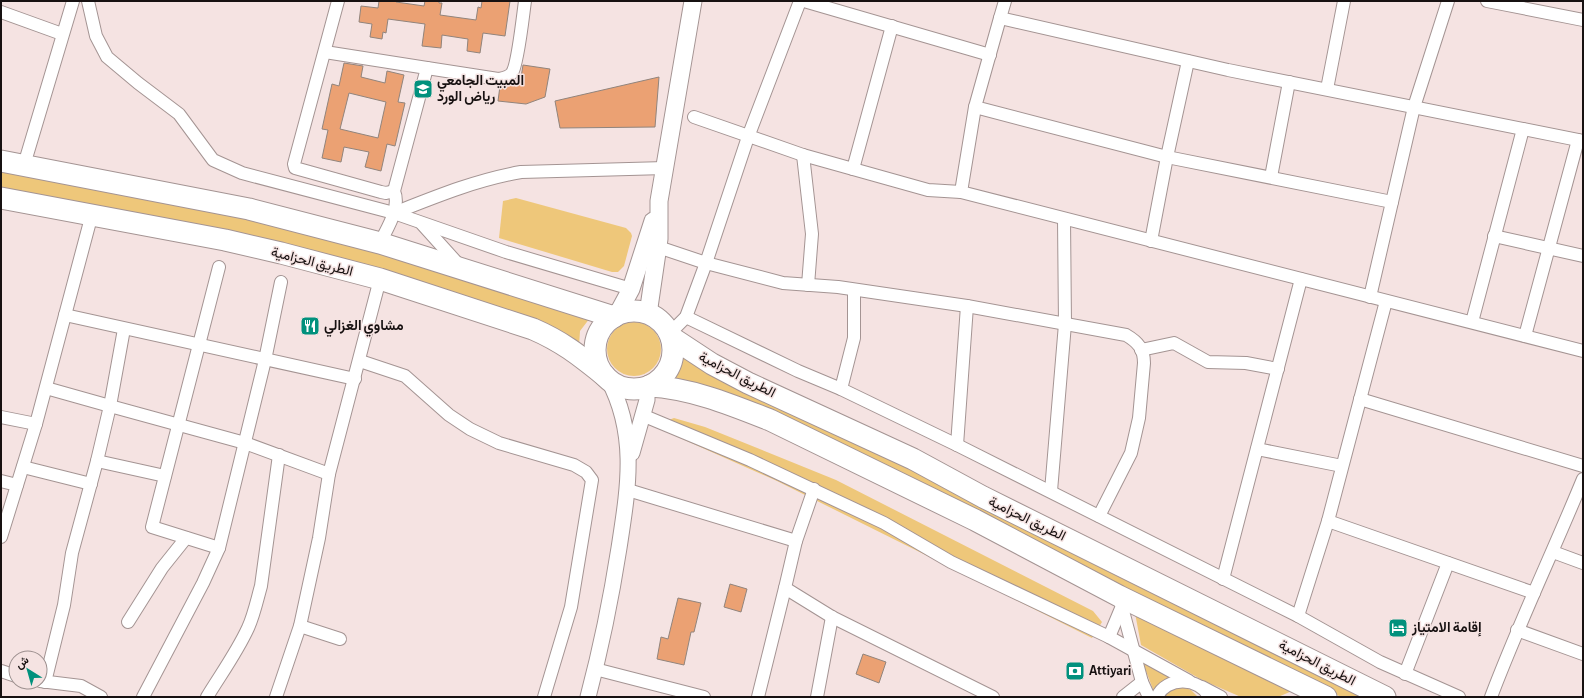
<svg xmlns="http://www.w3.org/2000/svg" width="1584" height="698" font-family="'Alegreya Sans',Vazirmatn,sans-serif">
	<rect width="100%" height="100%" fill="#f5e3e2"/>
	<g fill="#eec77a">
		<path d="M1,167L285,227L593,314L580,331L579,346L558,335L1,190Z"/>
		<path d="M516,198L626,228L631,233L632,236L624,266L618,272H612L499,238L503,201Z"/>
		<circle cx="634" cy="349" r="27"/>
		<path d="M682,353L1365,697H1341L1217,634L673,381Z"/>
		<path d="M674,418L705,427L836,480L1093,611L1102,622L1092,638L777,481L653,426Z"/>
		<path d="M1135,613L1292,691L1278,697H1241L1202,680L1141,645Z"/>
		<path d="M1142,661L1174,680L1156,697Z"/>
		<path d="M1183,687L1191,690L1198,697H1163C1169,690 1174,688 1183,687Z"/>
	</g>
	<g fill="#eba173" stroke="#91847c" fill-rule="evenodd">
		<path d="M379,1H396V2L424,6L425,1H439V3H442L440,15L476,20L478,7L481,8L482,1H510L505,36L483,33L480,53L467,51L468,39L442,35L441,48L422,46L425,24L388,19L386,33L383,32L382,39L370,37L372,24L359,22L361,6L378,8Z"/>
		<path d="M344,63L363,66L361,77L385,83L387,71L404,75L398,102L405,103L395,146L387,144L381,171L365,167L369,152L344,147L341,162L322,158L328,130L322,129L332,84L339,86ZM349,93L386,102L378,138L340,129Z"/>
		<path d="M523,65L550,69L545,97L526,104L498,101L500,86L510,84H520Z"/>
		<path d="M659,77L655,127L560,128L555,101Z"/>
		<path d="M730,584L747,589L741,612L724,607Z"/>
		<path d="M678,598L701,603L694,632H691L684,665L657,659L661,637L668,639Z"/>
		<path d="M863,654L886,662L879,683L856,674Z"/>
	</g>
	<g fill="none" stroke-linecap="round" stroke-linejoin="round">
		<g stroke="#a49493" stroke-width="14">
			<g id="minor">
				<path d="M88,1L96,36L107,57L138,83L179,114L213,160L242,173L394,213L506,252L631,289"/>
				<path d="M338,1L294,164L295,168L381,192L386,193L394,191"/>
				<path d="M804,1L990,55"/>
				<path d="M1005,1L1000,18L1228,70L1583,141"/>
				<path d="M1487,1L1583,20"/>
				<path d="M1,12L62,34"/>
				<path d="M1000,18L975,107L1167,157L1392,202"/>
				<path d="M325,52L427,68L394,191C401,208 387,228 380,243"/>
				<path d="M427,68L498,79C503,78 508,78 512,73C518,64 523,15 525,1"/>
				<path d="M1327,89L1344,1"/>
				<path d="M975,107L961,192L1583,351"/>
				<path d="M694,117L803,155L928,190L961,192"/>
				<path d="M803,155L812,234L808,285"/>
				<path d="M24,165L73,1"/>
				<path d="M853,169L892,26"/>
				<path d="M1271,177L1289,82"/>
				<path d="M394,213C437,196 476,180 521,172L665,168"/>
				<path d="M422,224L459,265"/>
				<path d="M1494,236L1583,256"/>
				<path d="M1151,241L1167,157L1188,61"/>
				<path d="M658,247L706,263L783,283L838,287L967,306L1126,335C1138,342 1144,349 1144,363L1139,418L1131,453L1099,516"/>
				<path d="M1370,297L1414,107L1448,1"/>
				<path d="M65,315L355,379"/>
				<path d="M686,317L798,371L841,389L957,445L1298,616L1380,662L1459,697"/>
				<path d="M1472,322L1523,129"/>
				<path d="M124,329L110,406L245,443L329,474L380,279"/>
				<path d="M669,334L686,317L706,263L748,137L800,1"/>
				<path d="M1525,336L1578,140"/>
				<path d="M1141,350L1174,343L1208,362L1246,363L1278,369"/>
				<path d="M360,361L405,376L449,415L470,429L499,443L574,465L586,472L592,480L571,607L544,697"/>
				<path d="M841,389L854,338V290"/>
				<path d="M1360,399L1583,466"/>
				<path d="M642,415L750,460L884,523L951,562L1109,637L1189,681"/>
				<path d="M1,417L36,424"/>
				<path d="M957,445L967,306"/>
				<path d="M1257,449L1342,466"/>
				<path d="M97,461L165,476"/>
				<path d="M23,467L91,484"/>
				<path d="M1,481L17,485"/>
				<path d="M814,489L796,541L785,588L832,617L993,697"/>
				<path d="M628,490L796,541"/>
				<path d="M1051,491L1065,324L1064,219"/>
				<path d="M1328,521L1534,593"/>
				<path d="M1,537L36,424L92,214"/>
				<path d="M219,548L152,527L219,267"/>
				<path d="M1553,552L1583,563"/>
				<path d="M1223,579L1301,279"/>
				<path d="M1119,596L1142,682L1149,697"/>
				<path d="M1298,616L1328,521L1386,301"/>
				<path d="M128,622L162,568L186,538"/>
				<path d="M300,626L340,639"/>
				<path d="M1517,630L1583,654"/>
				<path d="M1109,637L1122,606"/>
				<path d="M595,669L704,697"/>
				<path d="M1,671L16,676"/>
				<path d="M1405,674L1448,563"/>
				<path d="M40,681L81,686L101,697"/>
				<path d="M45,682L64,605L72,553L97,461L110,406L46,388"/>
				<path d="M1202,687L1221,697"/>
				<path d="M143,697L203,583L219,548L265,360L281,282"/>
				<path d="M207,697C221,674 237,652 248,628C254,615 257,600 261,586L279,455"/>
				<path d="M276,697L300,626L319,538L329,474"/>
				<path d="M758,697L785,588"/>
				<path d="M817,697L832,617"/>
				<path d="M1123,697L1142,682"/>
				<path d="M1157,697C1166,676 1200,677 1209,697"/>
				<path d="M1491,697C1519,623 1553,552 1583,479"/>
			</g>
		</g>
		<g stroke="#a49493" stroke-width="17">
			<g id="tertiary">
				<path d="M632,453L647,400V387"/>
				<path d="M588,697C601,648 611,599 619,548C628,489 638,435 608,379"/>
			</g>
		</g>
		<g stroke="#a49493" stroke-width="19">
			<g id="secondary">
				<path d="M648,314L659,239V201L693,1"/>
				<path d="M617,315L631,289L653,221"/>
			</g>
		</g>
		<g stroke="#a49493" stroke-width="23">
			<g id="trunk">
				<path d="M1,161L249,209L380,243L614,317"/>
				<path d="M1,198L225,240L281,253L380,279L533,329C563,342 580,356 605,376"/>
				<circle cx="634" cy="350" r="39"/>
				<path d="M671,337L712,364L748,383L913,459L983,497L1385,697"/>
				<path d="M649,386C691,388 732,405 770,420L975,520L1119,596L1326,697"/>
			</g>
		</g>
		<use href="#minor" stroke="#fff" stroke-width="12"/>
		<use href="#tertiary" stroke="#fff" stroke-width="15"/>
		<use href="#secondary" stroke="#fff" stroke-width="17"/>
		<use href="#trunk" stroke="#fff" stroke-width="21"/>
	</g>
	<defs>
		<g id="university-square" transform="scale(1)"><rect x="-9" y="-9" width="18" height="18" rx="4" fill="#01917d" stroke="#f5e3e2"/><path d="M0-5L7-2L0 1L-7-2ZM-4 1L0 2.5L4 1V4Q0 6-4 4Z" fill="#fff"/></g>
		<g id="restaurant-square" transform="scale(1)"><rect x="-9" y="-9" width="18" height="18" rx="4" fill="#01917d" stroke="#f5e3e2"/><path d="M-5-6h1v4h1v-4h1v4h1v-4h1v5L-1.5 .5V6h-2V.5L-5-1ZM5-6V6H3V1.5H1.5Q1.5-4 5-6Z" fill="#fff"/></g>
		<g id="hotel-square" transform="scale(1)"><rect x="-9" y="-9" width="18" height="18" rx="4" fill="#01917d" stroke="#f5e3e2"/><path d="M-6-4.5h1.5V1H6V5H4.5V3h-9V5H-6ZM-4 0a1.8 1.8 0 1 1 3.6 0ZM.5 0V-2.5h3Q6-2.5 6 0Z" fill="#fff"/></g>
		<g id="bank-square" transform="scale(1)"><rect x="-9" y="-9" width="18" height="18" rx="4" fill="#01917d" stroke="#f5e3e2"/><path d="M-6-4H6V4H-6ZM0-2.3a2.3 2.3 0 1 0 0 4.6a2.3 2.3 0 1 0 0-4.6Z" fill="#fff"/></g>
	</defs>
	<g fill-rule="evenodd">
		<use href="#university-square" x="423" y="89"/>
		<use href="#restaurant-square" x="310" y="326"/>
		<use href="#hotel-square" x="1398" y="628"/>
		<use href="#bank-square" x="1075" y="671"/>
	</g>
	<g text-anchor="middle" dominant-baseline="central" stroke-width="3" stroke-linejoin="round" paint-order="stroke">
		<g font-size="14" font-weight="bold" fill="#171111" stroke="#f5e3e2" text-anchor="start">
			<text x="437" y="81">المبيت الجامعي<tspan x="437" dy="16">رياض الورد</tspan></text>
			<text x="324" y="326">مشاوي الغزالي</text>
			<text x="1412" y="628">إقامة الامتياز</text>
			<text x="1089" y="671">Attiyari</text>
		</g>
		<g font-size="14" fill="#171111" stroke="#f5e3e2">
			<text transform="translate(312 262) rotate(14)">الطريق الحزامية</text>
			<text transform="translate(737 375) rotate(27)">الطريق الحزامية</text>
			<text transform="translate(1027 519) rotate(26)">الطريق الحزامية</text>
			<text transform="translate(1317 663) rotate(27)">الطريق الحزامية</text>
		</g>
	</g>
	<rect width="1584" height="698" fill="none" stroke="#171111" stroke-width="4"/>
	<g transform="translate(28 670) rotate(323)"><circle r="19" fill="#f5e3e2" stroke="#9c8f8e"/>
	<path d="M0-3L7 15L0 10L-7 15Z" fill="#01917d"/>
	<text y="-6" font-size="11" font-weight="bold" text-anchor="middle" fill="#171111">ش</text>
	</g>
</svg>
